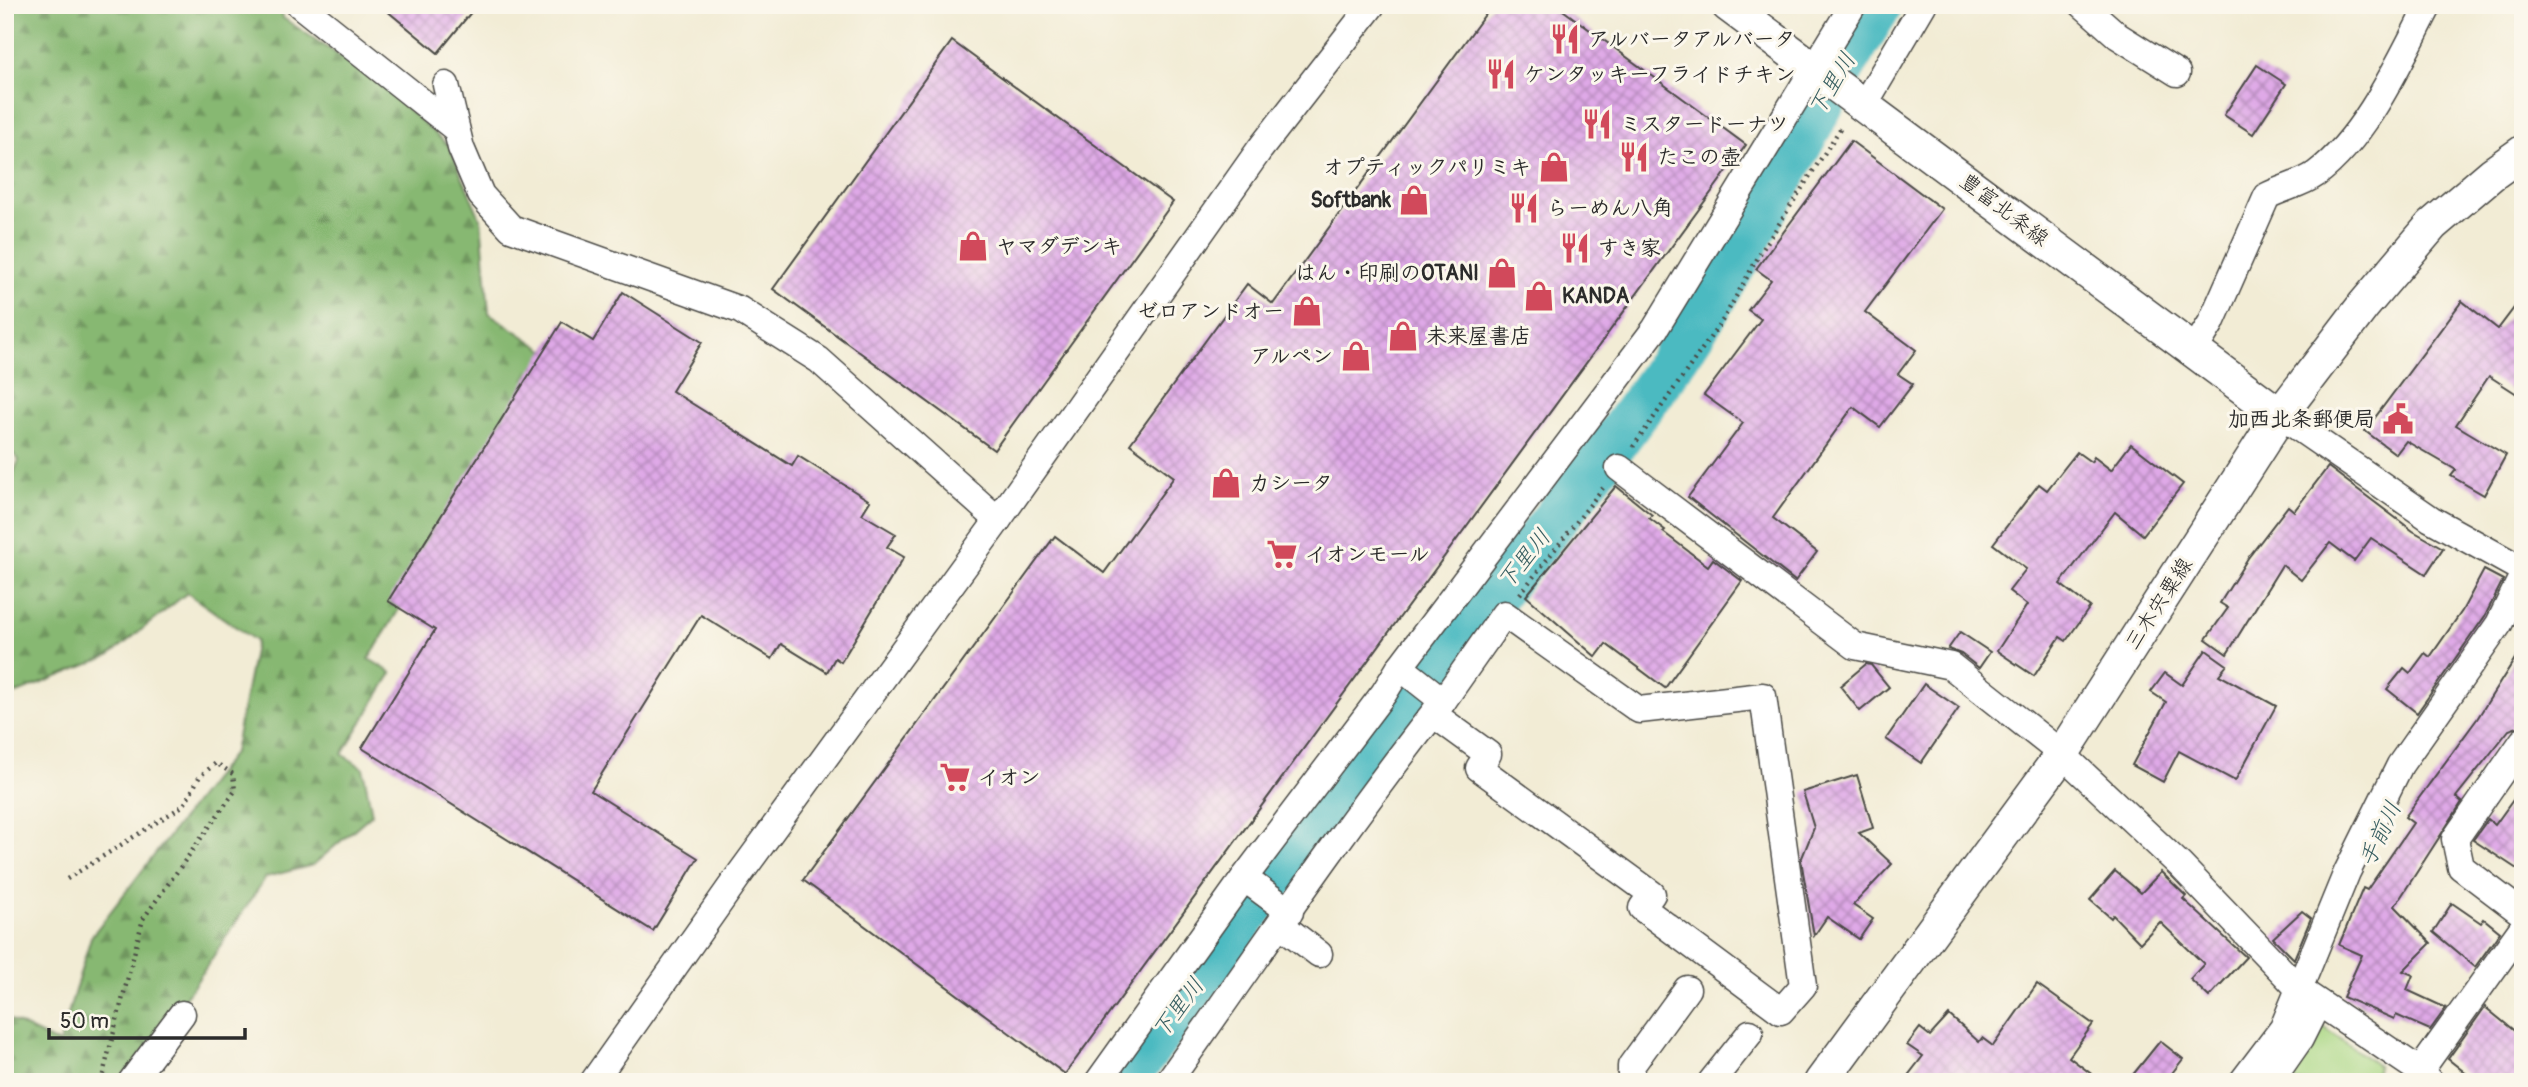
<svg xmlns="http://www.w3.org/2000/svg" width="2528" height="1087" font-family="Pangolin,'Klee One',sans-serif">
	<defs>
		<pattern id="forest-firs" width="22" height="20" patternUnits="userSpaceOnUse" patternTransform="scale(1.75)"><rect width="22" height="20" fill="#87b872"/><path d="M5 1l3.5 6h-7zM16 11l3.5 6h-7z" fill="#6f965e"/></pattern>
		<pattern id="building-cross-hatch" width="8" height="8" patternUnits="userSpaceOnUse" patternTransform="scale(1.75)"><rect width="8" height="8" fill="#dfa9e7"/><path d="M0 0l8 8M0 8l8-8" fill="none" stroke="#b58abb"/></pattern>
	</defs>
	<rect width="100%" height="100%" fill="#fbf7ec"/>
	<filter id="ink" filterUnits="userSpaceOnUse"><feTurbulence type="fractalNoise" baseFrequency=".0143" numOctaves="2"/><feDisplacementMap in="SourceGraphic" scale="14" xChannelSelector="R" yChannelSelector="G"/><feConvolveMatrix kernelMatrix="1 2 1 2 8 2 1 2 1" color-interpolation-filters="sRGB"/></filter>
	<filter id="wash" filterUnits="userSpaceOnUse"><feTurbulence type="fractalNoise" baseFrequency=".00686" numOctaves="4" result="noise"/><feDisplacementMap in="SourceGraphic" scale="28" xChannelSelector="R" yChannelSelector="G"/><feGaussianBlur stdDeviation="1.57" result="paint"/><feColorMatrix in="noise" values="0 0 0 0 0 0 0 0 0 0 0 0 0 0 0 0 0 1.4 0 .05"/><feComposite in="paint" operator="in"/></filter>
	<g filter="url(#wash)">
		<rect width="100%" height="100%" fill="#f2ecd5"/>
		<path fill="#aad784" stroke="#6a8158" stroke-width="2" d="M2321,1025L2378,1066L2372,1082H2283Z"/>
		<path fill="url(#forest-firs)" stroke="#59724e" stroke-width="2" d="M5,5H281L283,18L374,79L449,146L481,220L489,313L552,355L369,659L392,673L342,754L363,768L372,814L313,865L266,877L193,987L119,1082H5V1017L59,1044L91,937L234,752L256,641L187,593L109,656L5,698V494L19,460L5,445Z"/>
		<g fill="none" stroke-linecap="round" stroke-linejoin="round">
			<path stroke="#4bbac1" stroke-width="47" d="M1123,1082C1202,975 1279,867 1360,763C1470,621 1588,488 1688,338C1759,231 1810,113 1879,5"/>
		</g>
		<g id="blocks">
			<g fill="url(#building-cross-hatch)">
				<path d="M380,5H477L438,53Z"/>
				<path d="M1492,5H1556L1746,145L1065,1074L803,880L1055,536L1104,573L1174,477L1130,444L1247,284L1273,304Z"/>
				<path d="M952,41L1173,202L994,450L773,289Z"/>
				<path d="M2257,65L2286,84L2253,134L2224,115Z"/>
				<path d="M1851,141L1942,209L1865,312L1916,350L1898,374L1913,384L1880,427L1853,407L1773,518L1817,552L1795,581L1688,497L1743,423L1704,395L1761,319L1748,310L1771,280L1756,269Z"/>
				<path d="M623,292L702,342L672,391L792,466L798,456L870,501L862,514L896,534L887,547L904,557L841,662L835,658L827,672L781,644L772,659L701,615L591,791L698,858L653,931L362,748L435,630L388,601L562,322L593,341Z"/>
				<path d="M2523,296V398L2489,376L2456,425L2506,455L2484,495L2451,476L2456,470L2406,441L2396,454L2365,431L2462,301L2498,329Z"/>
				<path d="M2131,444L2183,484L2143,535L2115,512L2060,584L2090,607L2066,641L2060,637L2034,676L1997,651L2027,605L2009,591L2026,569L1993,544L2039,484L2047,490L2077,452L2091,462L2094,457L2111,470Z"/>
				<path d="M2328,467L2413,531L2443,548L2426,574L2371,538L2354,561L2330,543L2301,580L2282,565L2227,654L2206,639L2228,608L2220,603L2248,558L2288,506L2294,511Z"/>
				<path d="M1616,486L1652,515L1649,518L1665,530L1663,532L1708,566L1713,559L1742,581L1665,688L1606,644L1596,657L1526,596Z"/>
				<path d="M2484,570L2503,580L2485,616L2417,713L2387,689L2404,668L2410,673L2425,653L2430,657L2462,611Z"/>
				<path d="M1960,632L1990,652L1979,668L1961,654L1948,649Z"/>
				<path d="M2523,646V725L2509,730L2456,797L2462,802L2395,906L2431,943L2403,971L2413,975L2407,990L2446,1008L2430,1030L2396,1015L2394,1019L2343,997L2362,955L2339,945L2363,888L2367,890L2413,823L2405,817L2477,719Z"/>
				<path d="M2206,650L2227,665L2219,675L2276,706L2235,781L2179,751L2163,782L2132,765L2166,702L2151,692L2165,673L2182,685Z"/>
				<path d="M1866,664L1871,665L1889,687L1860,711L1840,686Z"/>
				<path d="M1924,684L1959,708L1921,763L1886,739Z"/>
				<path d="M1857,775L1873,828L1859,833L1892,864L1853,905L1873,919L1859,939L1827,917L1814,936L1801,860L1814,828L1803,792Z"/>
				<path d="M2523,786V873L2473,840L2488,819L2495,825Z"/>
				<path d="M2115,871L2141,893L2161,872L2186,896L2183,899L2246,957L2209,997L2190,979L2204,964L2160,922L2140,943L2113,915L2111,918L2090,900Z"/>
				<path d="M2452,903L2481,923L2484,919L2500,932L2475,967L2433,932Z"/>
				<path d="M2302,911L2311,918L2294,959L2273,938Z"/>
				<path d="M2037,984L2093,1024L2069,1057L2102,1082H1903L1923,1056L1907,1045L1920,1028L1930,1036L1949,1015L1979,1042L1982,1038L1993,1046Z"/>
				<path d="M2485,1007L2523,1038V1082H2477L2448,1059Z"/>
				<path d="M2160,1041L2183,1059L2165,1082H2127Z"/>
			</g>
		</g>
	</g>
	<g filter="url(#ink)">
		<use href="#blocks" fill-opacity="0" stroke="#494844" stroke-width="2"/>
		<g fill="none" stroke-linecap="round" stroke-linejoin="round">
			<g stroke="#494844" stroke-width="29">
				<g id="minor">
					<path d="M300,5L456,129"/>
					<path d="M2083,5L2118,36L2177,73"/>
					<path d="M446,85L461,148L481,195L511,228L740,310L819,360L998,520"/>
					<path d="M1864,105L1923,5"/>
					<path d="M2193,352L2211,323L2267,196C2282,188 2302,184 2316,174C2367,136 2400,60 2429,5"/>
					<path d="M2280,415L2431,519L2523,570"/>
					<path d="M1619,468L1855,646L1951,666L2062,754L2180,865L2300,990L2420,1071L2430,1082"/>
					<path d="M1400,667L1443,701"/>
					<path d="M2523,741L2455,839L2461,867L2523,914"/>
					<path d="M1244,878L1290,912"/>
					<path d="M1280,924L1319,954"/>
					<path d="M2420,1071L2523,927"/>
					<path d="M131,1082L182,1014"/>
					<path d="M593,1082L737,878L998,520L1260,149L1372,5"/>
					<path d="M1098,1082L1244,878L1384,693L1400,667L1655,329L1853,5"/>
					<path d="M1168,1082C1256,958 1340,833 1433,714L1443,701L1504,614L1639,710L1763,696L1803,986L1781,1011L1642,908L1652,894L1479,768L1488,754L1433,714"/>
					<path d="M1631,1082V1066L1687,989"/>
					<path d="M1711,1082L1750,1033"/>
					<path d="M2242,1082L2283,1028L2347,872L2400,765L2499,624L2523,575"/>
					<path d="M2270,1082L2300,1039L2318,1003"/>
				</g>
			</g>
			<g stroke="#494844" stroke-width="36">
				<g id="major">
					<path d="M1728,5L2280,415"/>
					<path d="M1821,1082L2062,754L2280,415L2364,305L2432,225L2492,174L2523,152"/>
				</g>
			</g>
			<g stroke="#494844" stroke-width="4.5" stroke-dasharray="2 5" stroke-linecap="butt">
				<path d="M1633,447L1724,318L1761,252L1842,126"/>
				<path d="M1520,594L1603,488"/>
				<path d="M67,879L184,805L200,776L216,763L233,774L235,791L143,919L101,1082"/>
			</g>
			<use href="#minor" stroke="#fff" stroke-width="26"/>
			<use href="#major" stroke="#fff" stroke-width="33"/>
		</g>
	</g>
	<defs>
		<g id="restaurant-bare" transform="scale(2.415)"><path d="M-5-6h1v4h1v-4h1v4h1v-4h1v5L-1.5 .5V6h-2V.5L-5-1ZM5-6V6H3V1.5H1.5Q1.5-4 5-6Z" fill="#d1495b" stroke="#fbf7ec" stroke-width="2.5" paint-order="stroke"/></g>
		<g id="shop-bare" transform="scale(2.415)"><path d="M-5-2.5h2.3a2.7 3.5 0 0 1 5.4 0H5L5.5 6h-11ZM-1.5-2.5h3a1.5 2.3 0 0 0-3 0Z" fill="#d1495b" stroke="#fbf7ec" stroke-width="2.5" paint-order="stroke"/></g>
		<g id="civic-bare" transform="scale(2.415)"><path d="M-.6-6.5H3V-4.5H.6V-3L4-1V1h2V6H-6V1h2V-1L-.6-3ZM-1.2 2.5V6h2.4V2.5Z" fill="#d1495b" stroke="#fbf7ec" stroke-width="2.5" paint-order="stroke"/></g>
		<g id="supermarket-bare" transform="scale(2.415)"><path d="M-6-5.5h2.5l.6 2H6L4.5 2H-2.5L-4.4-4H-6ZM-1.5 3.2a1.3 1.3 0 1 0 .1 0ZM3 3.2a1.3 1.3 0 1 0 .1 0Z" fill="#d1495b" stroke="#fbf7ec" stroke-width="2.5" paint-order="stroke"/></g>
	</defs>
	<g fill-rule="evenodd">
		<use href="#restaurant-bare" x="1565" y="39"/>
		<use href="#restaurant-bare" x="1501" y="74"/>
		<use href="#restaurant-bare" x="1597" y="124"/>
		<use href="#restaurant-bare" x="1634" y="157"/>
		<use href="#shop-bare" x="1554" y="167"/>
		<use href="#shop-bare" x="1414" y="200"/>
		<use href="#restaurant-bare" x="1524" y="208"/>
		<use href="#shop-bare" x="973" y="246"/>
		<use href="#restaurant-bare" x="1575" y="248"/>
		<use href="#shop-bare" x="1502" y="273"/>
		<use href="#shop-bare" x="1539" y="296"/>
		<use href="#shop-bare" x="1307" y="311"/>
		<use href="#shop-bare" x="1403" y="336"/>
		<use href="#shop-bare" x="1356" y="356"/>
		<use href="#civic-bare" x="2398" y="419"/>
		<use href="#shop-bare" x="1226" y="483"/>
		<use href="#supermarket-bare" x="1282" y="554"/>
		<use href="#supermarket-bare" x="955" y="777"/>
	</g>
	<g text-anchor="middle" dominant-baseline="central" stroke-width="6" stroke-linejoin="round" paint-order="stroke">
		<g font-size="21" font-weight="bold" fill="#2b2b2b" stroke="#fbf7ec" text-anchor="start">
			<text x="1588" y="39">アルバータアルバータ</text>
			<text x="1524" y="74">ケンタッキーフライドチキン</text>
			<text x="1620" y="124">ミスタードーナツ</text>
			<text x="1657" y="157">たこの壺</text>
			<text x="1531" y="167" text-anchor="end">オプティックパリミキ</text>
			<text x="1391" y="200" text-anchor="end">Softbank</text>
			<text x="1547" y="208">らーめん八角</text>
			<text x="996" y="246">ヤマダデンキ</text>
			<text x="1598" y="248">すき家</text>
			<text x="1479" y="273" text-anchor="end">はん・印刷のOTANI</text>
			<text x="1562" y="296">KANDA</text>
			<text x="1284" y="311" text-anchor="end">ゼロアンドオー</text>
			<text x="1426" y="336">未来屋書店</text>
			<text x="1333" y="356" text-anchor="end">アルペン</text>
			<text x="2375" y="419" text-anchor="end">加西北条郵便局</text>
			<text x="1249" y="483">カシータ</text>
			<text x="1305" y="554">イオンモール</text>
			<text x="978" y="777">イオン</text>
		</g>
		<g font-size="21" fill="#2b2b2b" stroke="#fbf7ec">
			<text transform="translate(2004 210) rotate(37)">豊富北条線</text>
			<text transform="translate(2159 604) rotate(-57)">三木宍粟線</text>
		</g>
		<g font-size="23" font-style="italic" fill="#365d60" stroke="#fbf7ec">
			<text transform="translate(1832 84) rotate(-59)">下里川</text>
			<text transform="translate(1524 559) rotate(-51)">下里川</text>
			<text transform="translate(2380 834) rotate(-65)">手前川</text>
			<text transform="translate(1178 1008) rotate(-53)">下里川</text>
		</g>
	</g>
	<rect width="2528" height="1087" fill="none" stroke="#fbf7ec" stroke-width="28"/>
	<path d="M49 1028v10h196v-10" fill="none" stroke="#2b2b2b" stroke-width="3.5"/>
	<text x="60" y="1028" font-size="21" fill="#2b2b2b" stroke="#fbf7ec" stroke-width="5" paint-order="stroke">50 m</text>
</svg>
